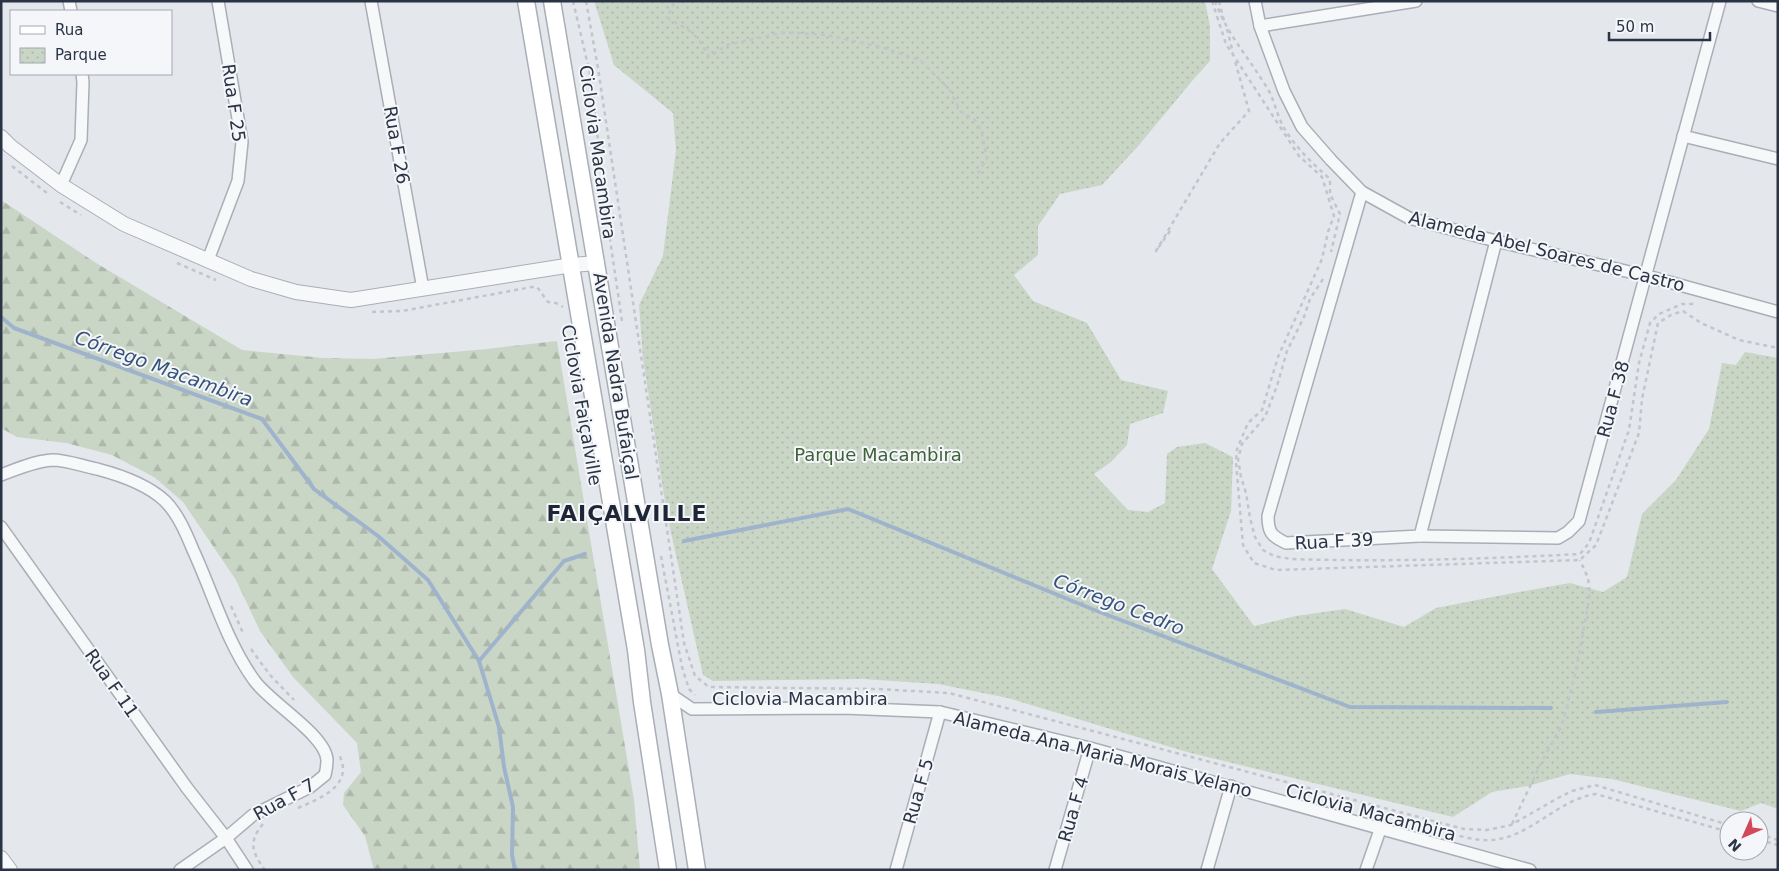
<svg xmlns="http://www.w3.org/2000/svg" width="1779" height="871" font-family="'DejaVu Sans',sans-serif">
	<defs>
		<pattern id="forest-firs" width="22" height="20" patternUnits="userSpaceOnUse" patternTransform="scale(1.25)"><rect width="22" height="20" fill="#c9d6c5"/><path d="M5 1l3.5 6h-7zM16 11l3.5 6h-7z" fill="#adb8ab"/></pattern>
		<pattern id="park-dots" width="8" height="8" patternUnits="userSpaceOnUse" patternTransform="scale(1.25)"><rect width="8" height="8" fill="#c9d6c5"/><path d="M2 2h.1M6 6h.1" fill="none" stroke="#adb8ab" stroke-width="1.8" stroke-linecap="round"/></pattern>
	</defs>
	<rect width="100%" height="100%" fill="#e4e7ec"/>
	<path fill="url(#forest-firs)" d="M1,200L96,263L242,350L323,358L372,359L487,349L557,341L634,800L640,870H374L365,836L343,805L344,793L361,772L357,743L293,677L260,631L236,580L183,502L154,477L112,455L66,443L17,437L1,428Z"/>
	<path fill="url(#park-dots)" d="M594,1H1205L1210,26V61L1192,81L1139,145L1102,185L1060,194L1038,226V255L1014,275L1033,301L1087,323L1121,380L1168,391L1163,413L1130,424L1127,445L1111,462L1094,474L1128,510L1148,512L1165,503L1167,454L1177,447L1205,443L1233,457L1231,511L1212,569L1254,626L1296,616L1345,609L1404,627L1436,608L1508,594L1570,583L1603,592L1627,577L1642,514L1676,480L1709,429L1722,363L1736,365L1745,352L1778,358V809L1761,803L1741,811L1612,779L1570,774L1528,786L1492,792L1453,817L1187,752L1008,698L938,684L863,679L713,681L703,675L667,515L643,358L639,305L663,256L676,150L673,113L614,65Z"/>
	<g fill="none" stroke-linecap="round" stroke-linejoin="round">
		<g stroke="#9fb4cc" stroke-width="4">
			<path d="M1,317L14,328L262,419L314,489L378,536L428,580L479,661L499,727L504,767L513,807L512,855L515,870"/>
			<path d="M684,541L848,509L1097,611L1350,707L1551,708"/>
			<path d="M479,661L564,561L585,554"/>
			<path d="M1596,712L1727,702"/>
		</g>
		<g stroke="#a9aeb7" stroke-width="14">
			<g id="minor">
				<path d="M69,1L71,11"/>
				<path d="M371,1L423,289"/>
				<path d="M1255,1L1260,26L1284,91L1302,127L1331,160L1362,192L1409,218L1496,241L1647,276L1778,312"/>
				<path d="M1758,1L1778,6"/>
				<path d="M1260,26L1416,1"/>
				<path d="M1683,136L1778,159"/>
				<path d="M61,185L81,140L83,82L82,74"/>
				<path d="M1362,192L1268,516C1268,532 1271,536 1286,543L1420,536L1496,241"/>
				<path d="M208,260L238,181L242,142L218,1"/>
				<path d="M1,475C16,469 36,461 52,460C67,460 82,466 97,469C120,475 147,484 165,501C178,514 186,533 193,550C213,593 226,641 254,680C269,702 326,735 327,760C327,765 326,771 325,775L310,787L253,815L226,838L180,870"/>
				<path d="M1,527L187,788L226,838L247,870"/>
				<path d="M1420,536L1558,538L1568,532L1579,521L1720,1"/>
				<path d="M670,694L692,709L844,708L940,712L1090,748L1530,870"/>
				<path d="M896,870L940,712"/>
				<path d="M1055,870L1090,748"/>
				<path d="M1207,870L1231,786"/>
				<path d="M1366,870L1381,827"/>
			</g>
		</g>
		<g stroke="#a9aeb7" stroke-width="16">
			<g id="tertiary">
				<path d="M1,137L10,146L61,185L124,224L251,279L296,292L351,300L572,265L597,263"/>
				<path d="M1,858L10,870"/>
			</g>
		</g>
		<g stroke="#a9aeb7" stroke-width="19">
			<g id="secondary">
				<path d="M526,1L636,650L642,702L668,870"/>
				<path d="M552,1L660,645L670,694L697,870"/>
			</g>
		</g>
		<g stroke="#c2c5cb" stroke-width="2.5" stroke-dasharray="4 4" stroke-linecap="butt">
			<path d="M573,1L593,87L595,117L603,177L607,219L622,321"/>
			<path d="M586,1L598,68L684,643L695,676L709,687L877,689L949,693L1464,829L1487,830L1511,825L1558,798L1572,791L1595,785L1729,825"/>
			<path d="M682,1L674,3L667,17C674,23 684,26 692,33C699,39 704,48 709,57L727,45L780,33H798L826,35L881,47L920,60L949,89L961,112L975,120L981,130L987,158L976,177"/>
			<path d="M1212,1L1226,44L1299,156L1322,177L1334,216L1328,232L1322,259L1278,357L1262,410L1248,423L1237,449L1236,462L1243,545L1254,563L1276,570L1580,560L1596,545L1639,433L1642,399L1658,323L1671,315L1683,311L1701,323L1739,340L1778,348"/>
			<path d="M1215,1C1227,34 1246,54 1264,83C1274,96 1276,114 1284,128C1296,148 1313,164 1330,179V194L1340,214L1331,252"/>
			<path d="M1219,1L1224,21"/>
			<path d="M1227,29L1233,53"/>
			<path d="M12,166L47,193"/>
			<path d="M60,202L81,215"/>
			<path d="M1170,231L1156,251L1220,143L1249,111L1235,61"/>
			<path d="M177,263L216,280"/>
			<path d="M1323,279L1310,299L1304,317L1287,351L1277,386L1265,417L1242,444L1238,459L1241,477L1246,493L1250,518L1255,537L1263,550L1274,556L1291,559C1388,562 1484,559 1580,554L1589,543L1629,430L1639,363L1650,323L1659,314L1682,304H1696"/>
			<path d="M372,312L402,311L532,287H537L548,302L556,303L563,307"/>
			<path d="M661,556L682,667L689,689L695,695"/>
			<path d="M231,606L243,633"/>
			<path d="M251,649L270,675L294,700"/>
			<path d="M298,808C314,801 344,790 343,768C343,764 341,760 340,756"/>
			<path d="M263,824C248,842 252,852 265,870"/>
			<path d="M1512,824L1542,761L1562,725L1576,671L1590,594L1588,578L1580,560"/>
			<path d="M1452,834C1464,837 1478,841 1491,840C1530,838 1558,799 1596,794L1729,832"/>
			<path d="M1759,834L1778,840"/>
			<path d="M1759,840L1778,845"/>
		</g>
		<use href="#minor" stroke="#f7f8fa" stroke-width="11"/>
		<use href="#tertiary" stroke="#f7f8fa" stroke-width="14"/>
		<use href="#secondary" stroke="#fff" stroke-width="16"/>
	</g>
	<g text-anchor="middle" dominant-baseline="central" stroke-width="4" stroke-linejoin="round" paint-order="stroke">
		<g font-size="18" fill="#2b3445" stroke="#f4f6f9">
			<text transform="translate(234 103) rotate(82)">Rua F 25</text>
			<text transform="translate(397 145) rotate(80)">Rua F 26</text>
			<text transform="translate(598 152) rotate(82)">Ciclovia Macambira</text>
			<text transform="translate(1547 251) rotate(14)">Alameda Abel Soares de Castro</text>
			<text transform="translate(616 376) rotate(81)">Avenida Nadra Bufaiçal</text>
			<text transform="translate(1613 399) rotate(-75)">Rua F 38</text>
			<text transform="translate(582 405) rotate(80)">Ciclovia Faiçalville</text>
			<text transform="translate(1334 541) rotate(-3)">Rua F 39</text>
			<text transform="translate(112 683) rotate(55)">Rua F 11</text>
			<text x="800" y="698">Ciclovia Macambira</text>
			<text transform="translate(1103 754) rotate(14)">Alameda Ana Maria Morais Velano</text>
			<text transform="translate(918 791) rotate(-74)">Rua F 5</text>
			<text transform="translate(284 799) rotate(-29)">Rua F 7</text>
			<text transform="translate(1073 809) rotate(-74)">Rua F 4</text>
			<text transform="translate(1371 812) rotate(15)">Ciclovia Macambira</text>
		</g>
		<g font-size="18" fill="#3f6138" stroke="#f4f6f9">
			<text x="878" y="454">Parque Macambira</text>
		</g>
		<g font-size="19" font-style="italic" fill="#34527a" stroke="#f4f6f9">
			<text transform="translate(164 368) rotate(20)">Córrego Macambira</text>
			<text transform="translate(1119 604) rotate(21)">Córrego Cedro</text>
		</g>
		<g font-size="22" font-weight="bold" letter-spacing="1" fill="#1d2536" stroke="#f4f6f9">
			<text x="627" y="513">FAIÇALVILLE</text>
		</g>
	</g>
	<rect width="1779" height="871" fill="none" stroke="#2b3445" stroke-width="5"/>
	<rect x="10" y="10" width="162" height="65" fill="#f4f6f9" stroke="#a4a8b1"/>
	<rect x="20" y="26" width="25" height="8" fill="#ffffff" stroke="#a4a8b1"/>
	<text x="55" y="35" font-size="15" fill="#2b3445">Rua</text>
	<rect x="20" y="48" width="25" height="15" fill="url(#park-dots)" stroke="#a4a8b1"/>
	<text x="55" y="60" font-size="15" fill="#2b3445">Parque</text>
	<g transform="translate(1744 836) rotate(225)"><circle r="24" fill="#f4f6f9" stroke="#a4a8b1"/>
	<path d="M0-4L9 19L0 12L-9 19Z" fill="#d1495b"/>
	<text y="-8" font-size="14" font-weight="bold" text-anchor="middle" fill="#2b3445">N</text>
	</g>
	<path d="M1609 32v8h101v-8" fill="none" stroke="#2b3445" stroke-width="2.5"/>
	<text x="1616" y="32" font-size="15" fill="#2b3445" stroke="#f4f6f9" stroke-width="4" paint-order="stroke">50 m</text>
</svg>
